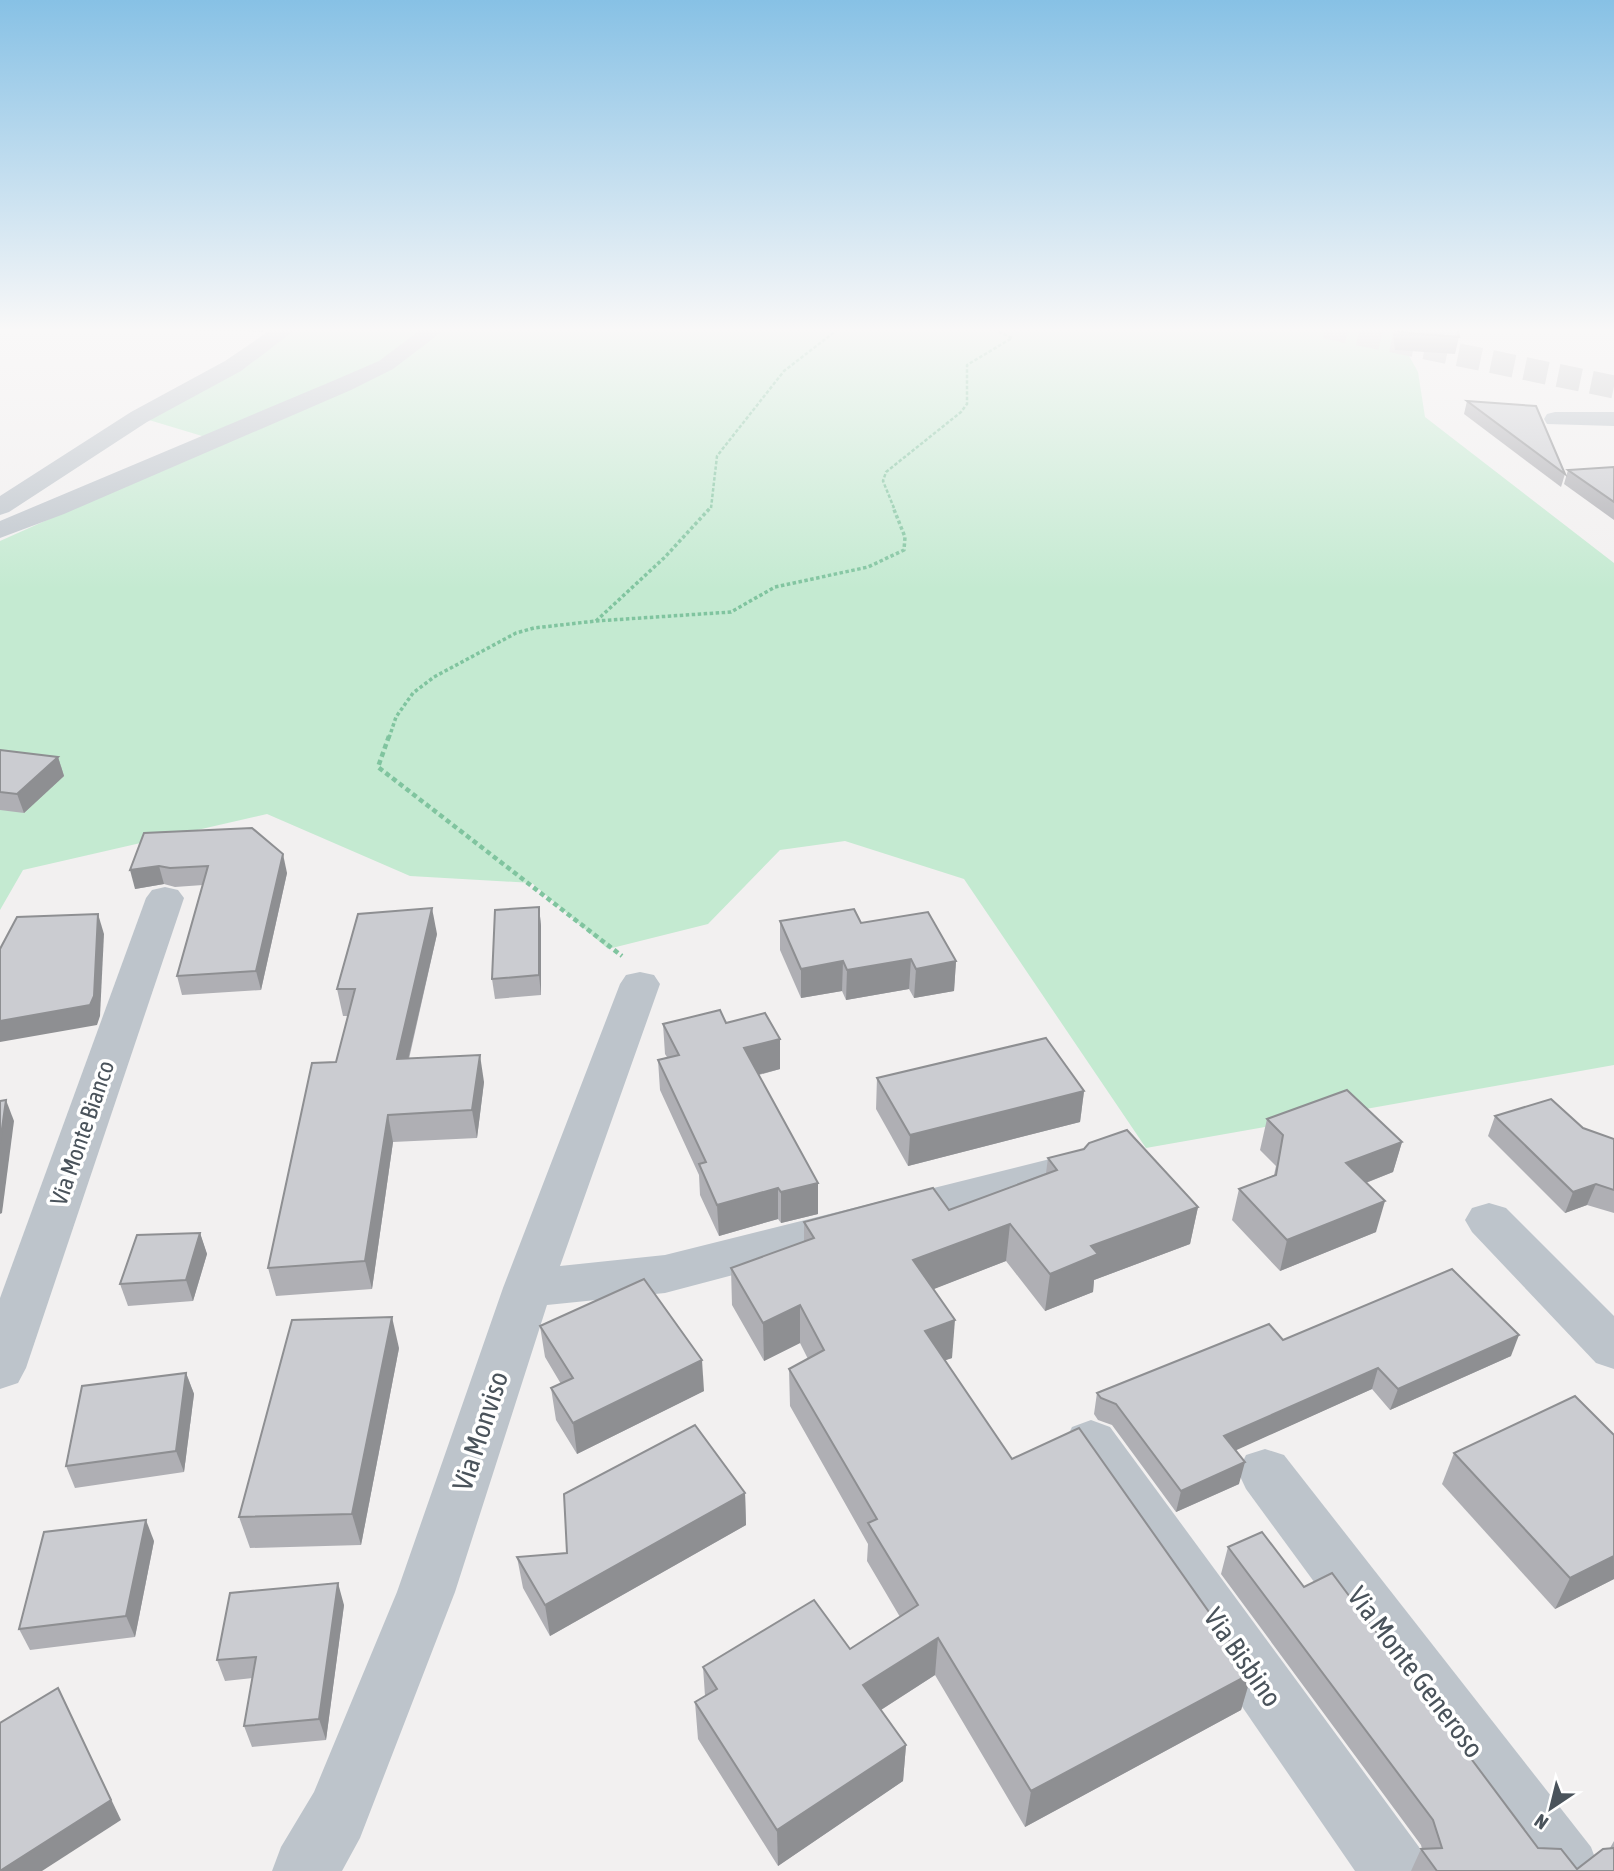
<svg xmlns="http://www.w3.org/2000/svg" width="1614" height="1871" font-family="'Asap Condensed',sans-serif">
	<rect width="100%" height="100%" fill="#f2f0f0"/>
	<path fill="#c4ead1" d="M289,327H1393L1418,372L1425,417L1614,563V1065L1146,1148L964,879L845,841L780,850L708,924L608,949L532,883L410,876L267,814L23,870L0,910V541L222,442L139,417Z"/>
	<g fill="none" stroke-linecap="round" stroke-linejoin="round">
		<path stroke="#c8c9cb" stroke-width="23" stroke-dasharray="23 11" stroke-linecap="butt" d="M1325,327L1614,387"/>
		<g stroke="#80c49f" stroke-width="2.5" stroke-dasharray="3.5 2" stroke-linecap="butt">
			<path d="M711,508L717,456L784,371L841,327"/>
			<path d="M894,508L883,481L886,472L961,412L967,404V365L1012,338L989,327"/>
		</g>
		<g stroke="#80c49f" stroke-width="3.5" stroke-dasharray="3.5 2.5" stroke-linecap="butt">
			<path d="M596,621L665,557L711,507"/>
			<path d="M389,738L396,717L413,693L434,677L516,633L534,628L596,621L731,612L775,587L868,567L904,550L905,537L893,507"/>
		</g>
		<path stroke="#80c49f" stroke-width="4.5" stroke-dasharray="5 3.5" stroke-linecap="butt" d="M389,736L378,767L622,956"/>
		<g fill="#bdc4cb" fill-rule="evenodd">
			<path d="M275,327H299L241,371L147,422L9,512L0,515V496L131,412L225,361Z"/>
			<path d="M424,327H448L393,369L351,390L64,514L0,538V521L335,380L379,361Z"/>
			<path d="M1555,412H1614V426L1547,424L1544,419L1547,414Z"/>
			<path d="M165,887L178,890L184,898L26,1368L18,1383L0,1389V1298L146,898L152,890Z"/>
			<path d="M640,972L654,975L660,984L560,1266L665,1255L1062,1156L1078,1160L1085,1172L1078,1184L1062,1188L665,1293L547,1305L455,1592L360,1838L342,1871H272L281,1847L314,1792L397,1592L503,1288L620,984L626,975Z"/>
			<path d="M1489,1203L1506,1208L1614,1316V1369L1596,1363L1472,1232L1465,1220L1472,1208Z"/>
			<path d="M1091,1420L1110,1427L1419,1847L1428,1871H1355L1072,1459L1064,1443L1072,1427Z"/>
			<path d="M1265,1449L1284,1455L1591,1847L1600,1871H1526L1246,1489L1238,1472L1246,1455Z"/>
		</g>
	</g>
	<g fill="#afafb4">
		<path d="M75,327H270L262,332Z"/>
		<path d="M1392,327H1457L1459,337L1455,354L1395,350Z"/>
		<path d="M1467,401L1565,474L1561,487L1464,414Z"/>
		<path d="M1614,467V520L1564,484L1568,470Z"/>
		<path d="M0,750L58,757L64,776L24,813L0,810Z"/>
		<path d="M144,833L287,873L261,990L182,995L177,976L203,885L175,887L164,884L135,889Z"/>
		<path d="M539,907L541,926V995L495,999L492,979Z"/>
		<path d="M780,921L861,923L956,961L954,991L914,998L909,989L846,1000L842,991L801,998L780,950Z"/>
		<path d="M437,934L409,1059L484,1082L477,1138L393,1142L372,1289L276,1296L268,1268L336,1062L348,1016H343L337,989Z"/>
		<path d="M726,1023L780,1069L759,1075L818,1214L781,1223L778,1219L719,1236L700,1195L699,1175L660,1090L658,1060L667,1057L665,1054L663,1024Z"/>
		<path d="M877,1078L1084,1091L1080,1122L908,1166L876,1109Z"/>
		<path d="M1495,1116L1583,1128L1614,1139V1213L1587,1205L1565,1213L1488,1136Z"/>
		<path d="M1267,1119L1402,1142L1393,1172L1366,1183L1376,1232L1280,1271L1232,1220L1239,1189L1274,1175L1276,1166L1260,1150Z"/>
		<path d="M1048,1158L1198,1207L1190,1244L1094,1280L1093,1292L1045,1311L1006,1261L933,1289L952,1358L945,1360L1012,1459L1252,1673L1241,1710L1025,1827L935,1675L881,1710L906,1745L903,1781L778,1866L698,1739L695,1702L705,1696L703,1667L850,1649L900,1617L867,1561L868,1544L790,1406L789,1369L808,1359L800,1343L764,1361L732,1305L731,1268L804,1242V1222L949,1210L1046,1173Z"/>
		<path d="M200,1233L207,1254L193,1301L128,1306L120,1284Z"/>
		<path d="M540,1326L704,1391L577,1454L556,1420L551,1388L561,1384L545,1357Z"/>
		<path d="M1283,1340L1511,1356L1390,1410L1372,1389L1235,1450L1239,1484L1176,1512L1112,1425L1098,1420L1094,1414L1097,1393Z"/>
		<path d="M399,1348L361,1545L250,1548L239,1517Z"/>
		<path d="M186,1373L194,1394L184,1472L75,1488L66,1466Z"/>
		<path d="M1454,1453L1614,1579L1555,1609L1442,1484Z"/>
		<path d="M745,1493L746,1525L550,1636L523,1588L517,1557L567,1553Z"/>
		<path d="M154,1541L135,1637L30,1650L19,1629Z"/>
		<path d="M1228,1547L1304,1587L1538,1848L1577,1869L1610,1848L1614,1841V1871H1411L1421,1849H1422L1421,1845L1221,1574Z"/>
		<path d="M344,1605L326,1740L252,1747L244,1726L253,1678L225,1681L217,1660Z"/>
	</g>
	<g fill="#8e8f92">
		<path d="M261,327H270L262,332Z"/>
		<path d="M58,757L64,776L24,813L17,794Z"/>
		<path d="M283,854L287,873L261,990L256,971Z"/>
		<path d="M159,866L164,884L135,889L130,870Z"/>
		<path d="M539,907L541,926V995L539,975Z"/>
		<path d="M432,908L437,934L402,1086L397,1059Z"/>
		<path d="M98,914L104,934L100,1016L97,1025L0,1042V1021Z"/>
		<path d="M911,959L909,989L846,1000L847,970Z"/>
		<path d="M843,961L842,991L801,998V969Z"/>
		<path d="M956,961L954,991L914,998L916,969Z"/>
		<path d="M780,1039V1069L745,1078L744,1048Z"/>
		<path d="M480,1055L484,1082L477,1138L472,1110Z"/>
		<path d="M1084,1091L1080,1122L908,1166L910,1135Z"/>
		<path d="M6,1100L14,1121L2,1213L0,1214V1143Z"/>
		<path d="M388,1115L393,1142L372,1289L365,1261Z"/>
		<path d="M1402,1142L1393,1172L1337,1194L1346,1163Z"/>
		<path d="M818,1183V1214L781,1223V1192Z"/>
		<path d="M1596,1184L1587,1205L1565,1213L1573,1192Z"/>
		<path d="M778,1188V1219L719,1236L717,1205Z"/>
		<path d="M1385,1201L1376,1232L1280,1271L1287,1240Z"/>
		<path d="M1198,1207L1190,1244L1094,1280L1093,1292L1045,1311L1050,1274L1091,1246Z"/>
		<path d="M1010,1224L1006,1261L911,1298L913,1260Z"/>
		<path d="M200,1233L207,1254L193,1301L186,1280Z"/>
		<path d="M800,1305V1343L764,1361L763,1323Z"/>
		<path d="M392,1317L399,1348L361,1545L352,1514Z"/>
		<path d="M955,1320L952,1358L923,1368L925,1331Z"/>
		<path d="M1519,1335L1511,1356L1390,1410L1398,1389Z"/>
		<path d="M702,1360L704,1391L577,1454L573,1423Z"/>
		<path d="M1378,1368L1372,1389L1219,1458L1224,1436Z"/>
		<path d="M186,1373L194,1394L184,1472L176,1451Z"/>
		<path d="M1245,1462L1239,1484L1176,1512L1181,1491Z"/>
		<path d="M745,1493L746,1525L550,1636L545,1605Z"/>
		<path d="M146,1520L154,1541L135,1637L126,1616Z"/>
		<path d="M1614,1556V1579L1555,1609L1570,1578Z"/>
		<path d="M338,1583L344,1605L326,1740L319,1719Z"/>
		<path d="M938,1638L935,1675L862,1722L863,1685Z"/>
		<path d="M1252,1673L1241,1710L1025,1827L1031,1791Z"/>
		<path d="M58,1688L121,1820L42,1871H0Z"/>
		<path d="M906,1745L903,1781L778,1866L777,1830Z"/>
	</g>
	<g fill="#cbccd1" stroke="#8e8f92" stroke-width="2">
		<path d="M1398,327H1457L1459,337L1399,332Z"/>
		<path d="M1467,401L1536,406L1565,474Z"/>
		<path d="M1614,467V502L1568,470Z"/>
		<path d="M0,750L58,757L17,794L0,792Z"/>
		<path d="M252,828L283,854L256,971L177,976L208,866L170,868L159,866L130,870L144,833Z"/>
		<path d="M539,907V975L492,979L495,910Z"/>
		<path d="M432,908L397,1059L480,1055L472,1110L388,1115L365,1261L268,1268L312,1063L336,1062L355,989H337L358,914Z"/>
		<path d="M854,909L861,923L928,912L956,961L916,969L911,959L847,970L843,961L801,969L780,921Z"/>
		<path d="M98,914L94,996L90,1005L0,1021V949L17,917Z"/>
		<path d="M720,1010L726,1023L765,1013L780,1039L744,1048L818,1183L781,1192L778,1188L717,1205L699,1164L706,1162L658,1060L679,1055L663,1024Z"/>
		<path d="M1046,1038L1084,1091L910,1135L877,1078Z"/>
		<path d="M1347,1090L1402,1142L1346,1163L1385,1201L1287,1240L1239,1189L1276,1175L1283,1135L1267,1119Z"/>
		<path d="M1551,1099L1583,1128L1614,1139V1190L1596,1184L1573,1192L1495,1116Z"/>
		<path d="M6,1100L0,1143V1101Z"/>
		<path d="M1127,1130L1198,1207L1091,1246L1098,1254L1050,1274L1010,1224L913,1260L955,1320L925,1331L1012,1459L1079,1428L1252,1673L1031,1791L938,1638L863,1685L906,1745L777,1830L695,1702L717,1689L703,1667L814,1600L850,1649L918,1605L868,1523L877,1519L789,1369L824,1350L800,1305L763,1323L731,1268L814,1238L804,1222L933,1188L949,1210L1057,1170L1048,1158L1084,1149L1089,1143Z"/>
		<path d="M200,1233L186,1280L120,1284L137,1235Z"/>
		<path d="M1452,1269L1519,1335L1398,1389L1378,1368L1224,1436L1245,1462L1181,1491L1116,1404L1101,1398L1097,1393L1269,1324L1283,1340Z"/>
		<path d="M644,1279L702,1360L573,1423L551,1388L573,1378L540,1326Z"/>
		<path d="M392,1317L352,1514L239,1517L292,1320Z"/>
		<path d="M186,1373L176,1451L66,1466L82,1386Z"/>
		<path d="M1575,1396L1614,1435V1556L1570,1578L1454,1453Z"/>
		<path d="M695,1425L745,1493L545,1605L517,1557L567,1553L564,1494Z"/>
		<path d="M146,1520L126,1616L19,1629L44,1532Z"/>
		<path d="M1262,1532L1304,1587L1332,1573L1538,1848L1561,1849L1577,1869L1603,1849L1614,1848V1871H1437L1421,1849L1442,1848L1433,1820L1228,1547Z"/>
		<path d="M338,1583L319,1719L244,1726L256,1657L217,1660L230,1593Z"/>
		<path d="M58,1688L111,1800L0,1871V1723Z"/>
	</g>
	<linearGradient id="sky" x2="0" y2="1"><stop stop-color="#87c1e5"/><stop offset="0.56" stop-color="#f9f8f8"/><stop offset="1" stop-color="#f9f8f8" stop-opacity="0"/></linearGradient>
	<rect width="1614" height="589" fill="url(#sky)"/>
	<g text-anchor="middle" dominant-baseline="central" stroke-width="7" stroke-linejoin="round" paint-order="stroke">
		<g font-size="24" fill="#4a535b" stroke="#fff">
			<text transform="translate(82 1133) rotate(-71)">Via Monte Bianco</text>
		</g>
		<g font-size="28" fill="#4a535b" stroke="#fff">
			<text transform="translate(480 1431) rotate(-72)">Via Monviso</text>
			<text transform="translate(1243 1657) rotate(55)">Via Bisbino</text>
			<text transform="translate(1416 1672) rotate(53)">Via Monte Generoso</text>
		</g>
	</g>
	<g transform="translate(1551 1808) rotate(215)" stroke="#ffffff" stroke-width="5" paint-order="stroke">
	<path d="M0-5L12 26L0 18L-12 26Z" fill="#4a535b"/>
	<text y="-10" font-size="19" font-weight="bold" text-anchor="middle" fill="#4a535b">N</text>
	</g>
</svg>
